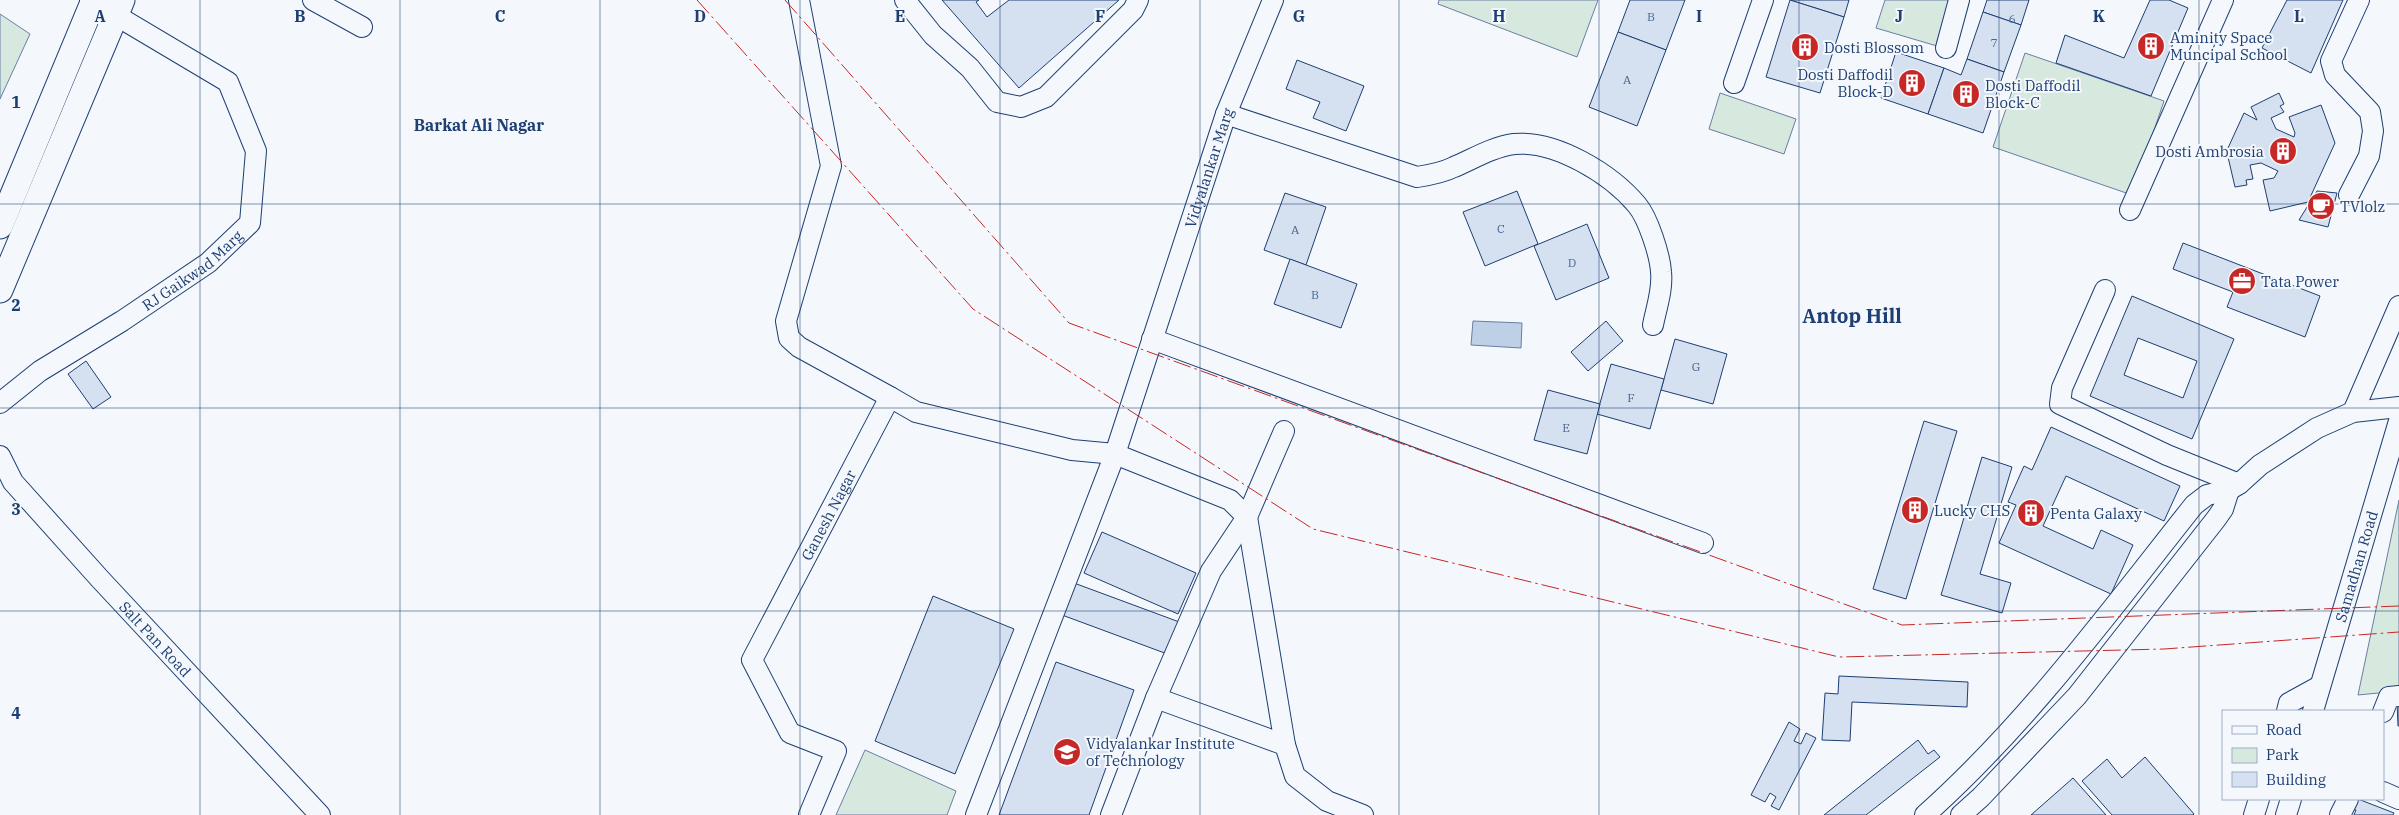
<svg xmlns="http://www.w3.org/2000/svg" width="2399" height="815" font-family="'IBM Plex Serif',serif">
	<rect width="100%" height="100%" fill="#f4f7fb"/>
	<g fill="#d7e8df" stroke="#687fa3">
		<path d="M1439,0H1598L1577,57L1438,4Z"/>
		<path d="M1885,0H1951L1937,46L1876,28Z"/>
		<path d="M0,14L30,34L0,99Z"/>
		<path d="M2025,53L2164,101L2132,195L1993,147Z"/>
		<path d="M1720,93L1796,119L1784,154L1709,129Z"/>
		<path d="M2399,500V691L2358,695Z"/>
		<path d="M865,750L956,791L947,815H836Z"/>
	</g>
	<path fill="#bed0e5" stroke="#687fa3" d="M1473,321L1522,323L1521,348L1471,345Z"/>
	<g fill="#d5e0f0" stroke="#1d3f73" fill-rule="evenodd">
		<path d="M942,0H979L976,2L987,17L1009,0H1119L1019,88Z"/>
		<path d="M1630,0H1685L1666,50L1618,32Z"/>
		<path d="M1790,0H1849L1844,17Z"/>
		<path d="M1790,0L1844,17L1820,93L1766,77Z"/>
		<path d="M1987,0H2029L2021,25L1983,12Z"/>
		<path d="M2150,0H2169L2188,8L2151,96L2056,63L2065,35L2124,58Z"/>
		<path d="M2287,0H2343L2311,73L2262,48Z"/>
		<path d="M1983,12L2021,25L2004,72L1967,59Z"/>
		<path d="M1618,32L1666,50L1637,126L1589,107Z"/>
		<path d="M1896,52L1944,68L1928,114L1881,98Z"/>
		<path d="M1967,59L2004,72L1983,133L1928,114L1944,68L1961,75Z"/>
		<path d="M1297,60L1364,86L1346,131L1313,118L1320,102L1286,89Z"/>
		<path d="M2279,93L2284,104L2280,106L2284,112L2271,118L2276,129L2294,137L2295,133L2289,117L2321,105L2335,143L2308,202L2270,211L2263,180L2274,178L2278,171L2261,163L2250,165L2253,179L2246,180L2247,185L2235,187L2228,157L2241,154L2228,148L2244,113L2257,120L2251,107Z"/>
		<path d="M1517,191L1538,244L1485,266L1463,212Z"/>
		<path d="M2317,191L2337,193L2328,227L2299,220Z"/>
		<path d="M1285,193L1326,207L1306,265L1264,250Z"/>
		<path d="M1587,224L1609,278L1556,300L1534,246Z"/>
		<path d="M2183,243L2320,296L2305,337L2227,307L2233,292L2173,269Z"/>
		<path d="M1290,259L1357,284L1341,328L1274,304Z"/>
		<path d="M2132,296L2234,339L2192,439L2090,396ZM2138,338L2197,361L2183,398L2124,375Z"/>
		<path d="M1606,321L1623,341L1588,371L1571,352Z"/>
		<path d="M1675,339L1727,354L1713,404L1661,390Z"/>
		<path d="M86,361L111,397L93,409L68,374Z"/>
		<path d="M1611,364L1664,379L1650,429L1597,414Z"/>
		<path d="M1548,390L1600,404L1587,454L1534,440Z"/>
		<path d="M1924,421L1957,431L1906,599L1873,589Z"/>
		<path d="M2051,427L2180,486L2164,521L2066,476L2043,526L2093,549L2101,530L2133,545L2111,594L1999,543L2016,505L2008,502L2024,466L2032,470Z"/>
		<path d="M1982,457L2012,467L1980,574L2011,583L2002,613L1941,595Z"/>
		<path d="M1102,532L1196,573L1178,614L1084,573Z"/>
		<path d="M1074,583L1182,623L1170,655L1062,615Z"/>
		<path d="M933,596L1014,629L955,774L875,741Z"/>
		<path d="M1056,662L1134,690L1089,815H999Z"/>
		<path d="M1839,676L1968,682L1967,707L1852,702L1850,741L1822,740L1825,693L1838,694Z"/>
		<path d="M2399,700V726H2398L2397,701Z"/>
		<path d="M1789,722L1800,729L1794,741L1801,744L1806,733L1816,738L1779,810L1771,806L1776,797L1770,793L1765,802L1751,795Z"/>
		<path d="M1918,740L1928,754L1934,750L1940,757L1866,815H1824Z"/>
		<path d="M2145,757L2194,814L2193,815H2112L2082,781L2107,759L2122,778Z"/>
		<path d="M2073,778L2106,815H2031Z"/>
		<path d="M2358,799L2394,813L2393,815H2354L2356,810L2349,808Z"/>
	</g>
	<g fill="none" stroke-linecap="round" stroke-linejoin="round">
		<g stroke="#1d3f73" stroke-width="22">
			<g id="minor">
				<path d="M313,0L362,27"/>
				<path d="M799,0L831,166L786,321L789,338L799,347L890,397"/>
				<path d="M905,0L933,35L970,68L997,102L1021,107L1046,97L1133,10L1138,0"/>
				<path d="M1946,48L1959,0"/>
				<path d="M1734,83L1763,0"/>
				<path d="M1226,114L1417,177C1430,175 1442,173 1454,167C1473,159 1492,147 1514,144C1556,140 1611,174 1637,205C1648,218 1660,255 1661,272C1663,290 1656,309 1653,325"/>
				<path d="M2349,195L2369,156L2373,131L2370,112L2335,75L2331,61L2359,0"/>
				<path d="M2130,210L2223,0"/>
				<path d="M2105,290L2062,388L2060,404L2167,455L2239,484"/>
				<path d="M1152,339L1703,543"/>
				<path id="s1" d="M0,403L40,371L122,321L208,263L250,223L256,151L228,82L90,0"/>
				<path d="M2353,412L2399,306"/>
				<path id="s2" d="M0,456L13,482L100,579L320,815"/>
				<path d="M1156,698L1285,745"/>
				<path d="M2287,711L2289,703L2320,686"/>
				<path id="s3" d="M2313,711L2399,421"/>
				<path d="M2383,712L2389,697L2399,696"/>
				<path d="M2383,792L2399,799"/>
				<path id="s4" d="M809,815L836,751L790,733L752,660L890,397L916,412L1072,450L1115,454L1230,500L1247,517L1285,745L1295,776L1327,801L1363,815"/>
				<path id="s5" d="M976,815L1115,454L1226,114L1273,0"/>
				<path d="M1111,815L1156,698L1211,571L1247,517L1284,431"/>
				<path d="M1925,815C2028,723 2109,612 2194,505L2207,495L2229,490L2239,484L2260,465L2317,428L2353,412L2399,407"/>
				<path d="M1961,815L1981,797L2077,696L2216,519L2223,509L2229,490"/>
				<path d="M2254,815L2259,799"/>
				<path d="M2286,815L2291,799"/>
				<path d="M2340,815L2348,799"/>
			</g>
		</g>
		<g stroke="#1d3f73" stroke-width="27">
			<g id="major">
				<path d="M0,226L94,0"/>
				<path d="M0,290L122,0"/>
			</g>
		</g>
		<use href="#minor" stroke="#f4f7fb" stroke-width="20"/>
		<use href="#major" stroke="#f4f7fb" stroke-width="25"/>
		<g stroke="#c62828" stroke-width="1" stroke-dasharray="18 4 2.5 4" stroke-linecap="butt">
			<path d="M697,0L973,309L1313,529L1839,657L2164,649L2399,632"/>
			<path d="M785,0L1069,323L1902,625L2399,606"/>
		</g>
	</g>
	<path fill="none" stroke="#1d3f73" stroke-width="1" stroke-opacity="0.55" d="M200,0V815M400,0V815M600,0V815M800,0V815M1000,0V815M1200,0V815M1399,0V815M1599,0V815M1799,0V815M1999,0V815M2199,0V815M0,204H2399M0,408H2399M0,611H2399"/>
	<defs>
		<g id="building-disc" transform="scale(1.4375)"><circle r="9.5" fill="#c62828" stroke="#f4f7fb"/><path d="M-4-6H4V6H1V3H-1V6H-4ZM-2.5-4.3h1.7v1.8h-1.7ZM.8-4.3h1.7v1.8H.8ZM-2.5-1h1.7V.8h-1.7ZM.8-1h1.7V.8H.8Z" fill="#fff"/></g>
		<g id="cafe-disc" transform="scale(1.4375)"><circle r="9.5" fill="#c62828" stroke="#f4f7fb"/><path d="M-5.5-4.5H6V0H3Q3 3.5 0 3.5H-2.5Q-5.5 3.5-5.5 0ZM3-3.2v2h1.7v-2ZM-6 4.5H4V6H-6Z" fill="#fff"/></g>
		<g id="office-disc" transform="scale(1.4375)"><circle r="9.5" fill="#c62828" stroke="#f4f7fb"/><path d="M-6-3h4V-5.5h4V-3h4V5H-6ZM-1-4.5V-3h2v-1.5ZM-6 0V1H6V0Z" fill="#fff"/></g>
		<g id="university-disc" transform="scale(1.4375)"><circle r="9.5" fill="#c62828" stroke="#f4f7fb"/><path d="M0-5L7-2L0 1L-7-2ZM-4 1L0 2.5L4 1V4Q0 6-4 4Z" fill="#fff"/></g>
	</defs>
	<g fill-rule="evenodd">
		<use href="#building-disc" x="2151" y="46"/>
		<use href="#building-disc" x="1805" y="47"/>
		<use href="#building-disc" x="1912" y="83"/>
		<use href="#building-disc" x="1966" y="94"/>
		<use href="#building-disc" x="2283" y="151"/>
		<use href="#cafe-disc" x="2321" y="206"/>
		<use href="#office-disc" x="2242" y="281"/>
		<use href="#building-disc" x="1915" y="510"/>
		<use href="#building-disc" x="2031" y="513"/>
		<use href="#university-disc" x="1067" y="752"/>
	</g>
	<g text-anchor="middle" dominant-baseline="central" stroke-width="4" stroke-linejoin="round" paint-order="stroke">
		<g font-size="12" fill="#4b6792">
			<text x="1651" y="16">B</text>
			<text x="2012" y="18">6</text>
			<text x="1994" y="42">7</text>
			<text x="1627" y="79">A</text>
			<text x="1501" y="228">C</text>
			<text x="1295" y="229">A</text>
			<text x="1572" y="262">D</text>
			<text x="1315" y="294">B</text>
			<text x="1696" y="366">G</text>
			<text x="1631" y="397">F</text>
			<text x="1566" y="427">E</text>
		</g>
		<g font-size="15" fill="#1d3f73" stroke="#f4f7fb" text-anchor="start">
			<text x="2170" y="37">Aminity Space<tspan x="2170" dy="17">Muncipal School</tspan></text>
			<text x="1824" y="47">Dosti Blossom</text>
			<text x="1893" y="74" text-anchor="end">Dosti Daffodil<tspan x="1893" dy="17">Block-D</tspan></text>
			<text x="1985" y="85">Dosti Daffodil<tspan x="1985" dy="17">Block-C</tspan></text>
			<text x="2264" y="151" text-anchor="end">Dosti Ambrosia</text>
			<text x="2340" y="206">TVlolz</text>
			<text x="2261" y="281">Tata Power</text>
			<text x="1934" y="510">Lucky CHS</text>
			<text x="2050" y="513">Penta Galaxy</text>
			<text x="1086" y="743">Vidyalankar Institute<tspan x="1086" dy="17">of Technology</tspan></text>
		</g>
		<g font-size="15" fill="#1d3f73" stroke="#f4f7fb">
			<text stroke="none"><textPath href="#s5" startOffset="688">Vidyalankar Marg</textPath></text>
			<text stroke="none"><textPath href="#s1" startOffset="234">RJ Gaikwad Marg</textPath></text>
			<text stroke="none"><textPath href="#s4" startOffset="365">Ganesh Nagar</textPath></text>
			<text stroke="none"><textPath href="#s3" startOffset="151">Samadhan Road</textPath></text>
			<text stroke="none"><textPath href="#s2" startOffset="241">Salt Pan Road</textPath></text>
		</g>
		<g font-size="16" font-weight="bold" fill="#1d3f73" stroke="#f4f7fb">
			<text x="479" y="125">Barkat Ali Nagar</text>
		</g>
		<g font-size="20" font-weight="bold" fill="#1d3f73" stroke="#f4f7fb">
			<text x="1852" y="315">Antop Hill</text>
		</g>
	</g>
	<g font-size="16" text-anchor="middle" font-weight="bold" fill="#1d3f73" stroke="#f4f7fb" stroke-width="4" stroke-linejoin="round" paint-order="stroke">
		<text x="100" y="22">A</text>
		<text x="300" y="22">B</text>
		<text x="500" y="22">C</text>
		<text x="700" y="22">D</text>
		<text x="900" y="22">E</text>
		<text x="1100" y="22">F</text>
		<text x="1299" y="22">G</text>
		<text x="1499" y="22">H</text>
		<text x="1699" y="22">I</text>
		<text x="1899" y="22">J</text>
		<text x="2099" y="22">K</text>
		<text x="2299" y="22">L</text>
		<text x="16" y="108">1</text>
		<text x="16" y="311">2</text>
		<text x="16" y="515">3</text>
		<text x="16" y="719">4</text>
	</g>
	<rect x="2222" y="710" width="162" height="90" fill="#f4f7fb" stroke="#9eadc5"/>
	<rect x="2232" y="726" width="25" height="8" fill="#f4f7fb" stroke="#9eadc5"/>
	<text x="2266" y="735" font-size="15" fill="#1d3f73">Road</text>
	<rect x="2232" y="748" width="25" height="15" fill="#d7e8df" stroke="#9eadc5"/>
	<text x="2266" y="760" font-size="15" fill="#1d3f73">Park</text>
	<rect x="2232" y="772" width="25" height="15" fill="#d5e0f0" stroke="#9eadc5"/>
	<text x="2266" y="785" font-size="15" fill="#1d3f73">Building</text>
</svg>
